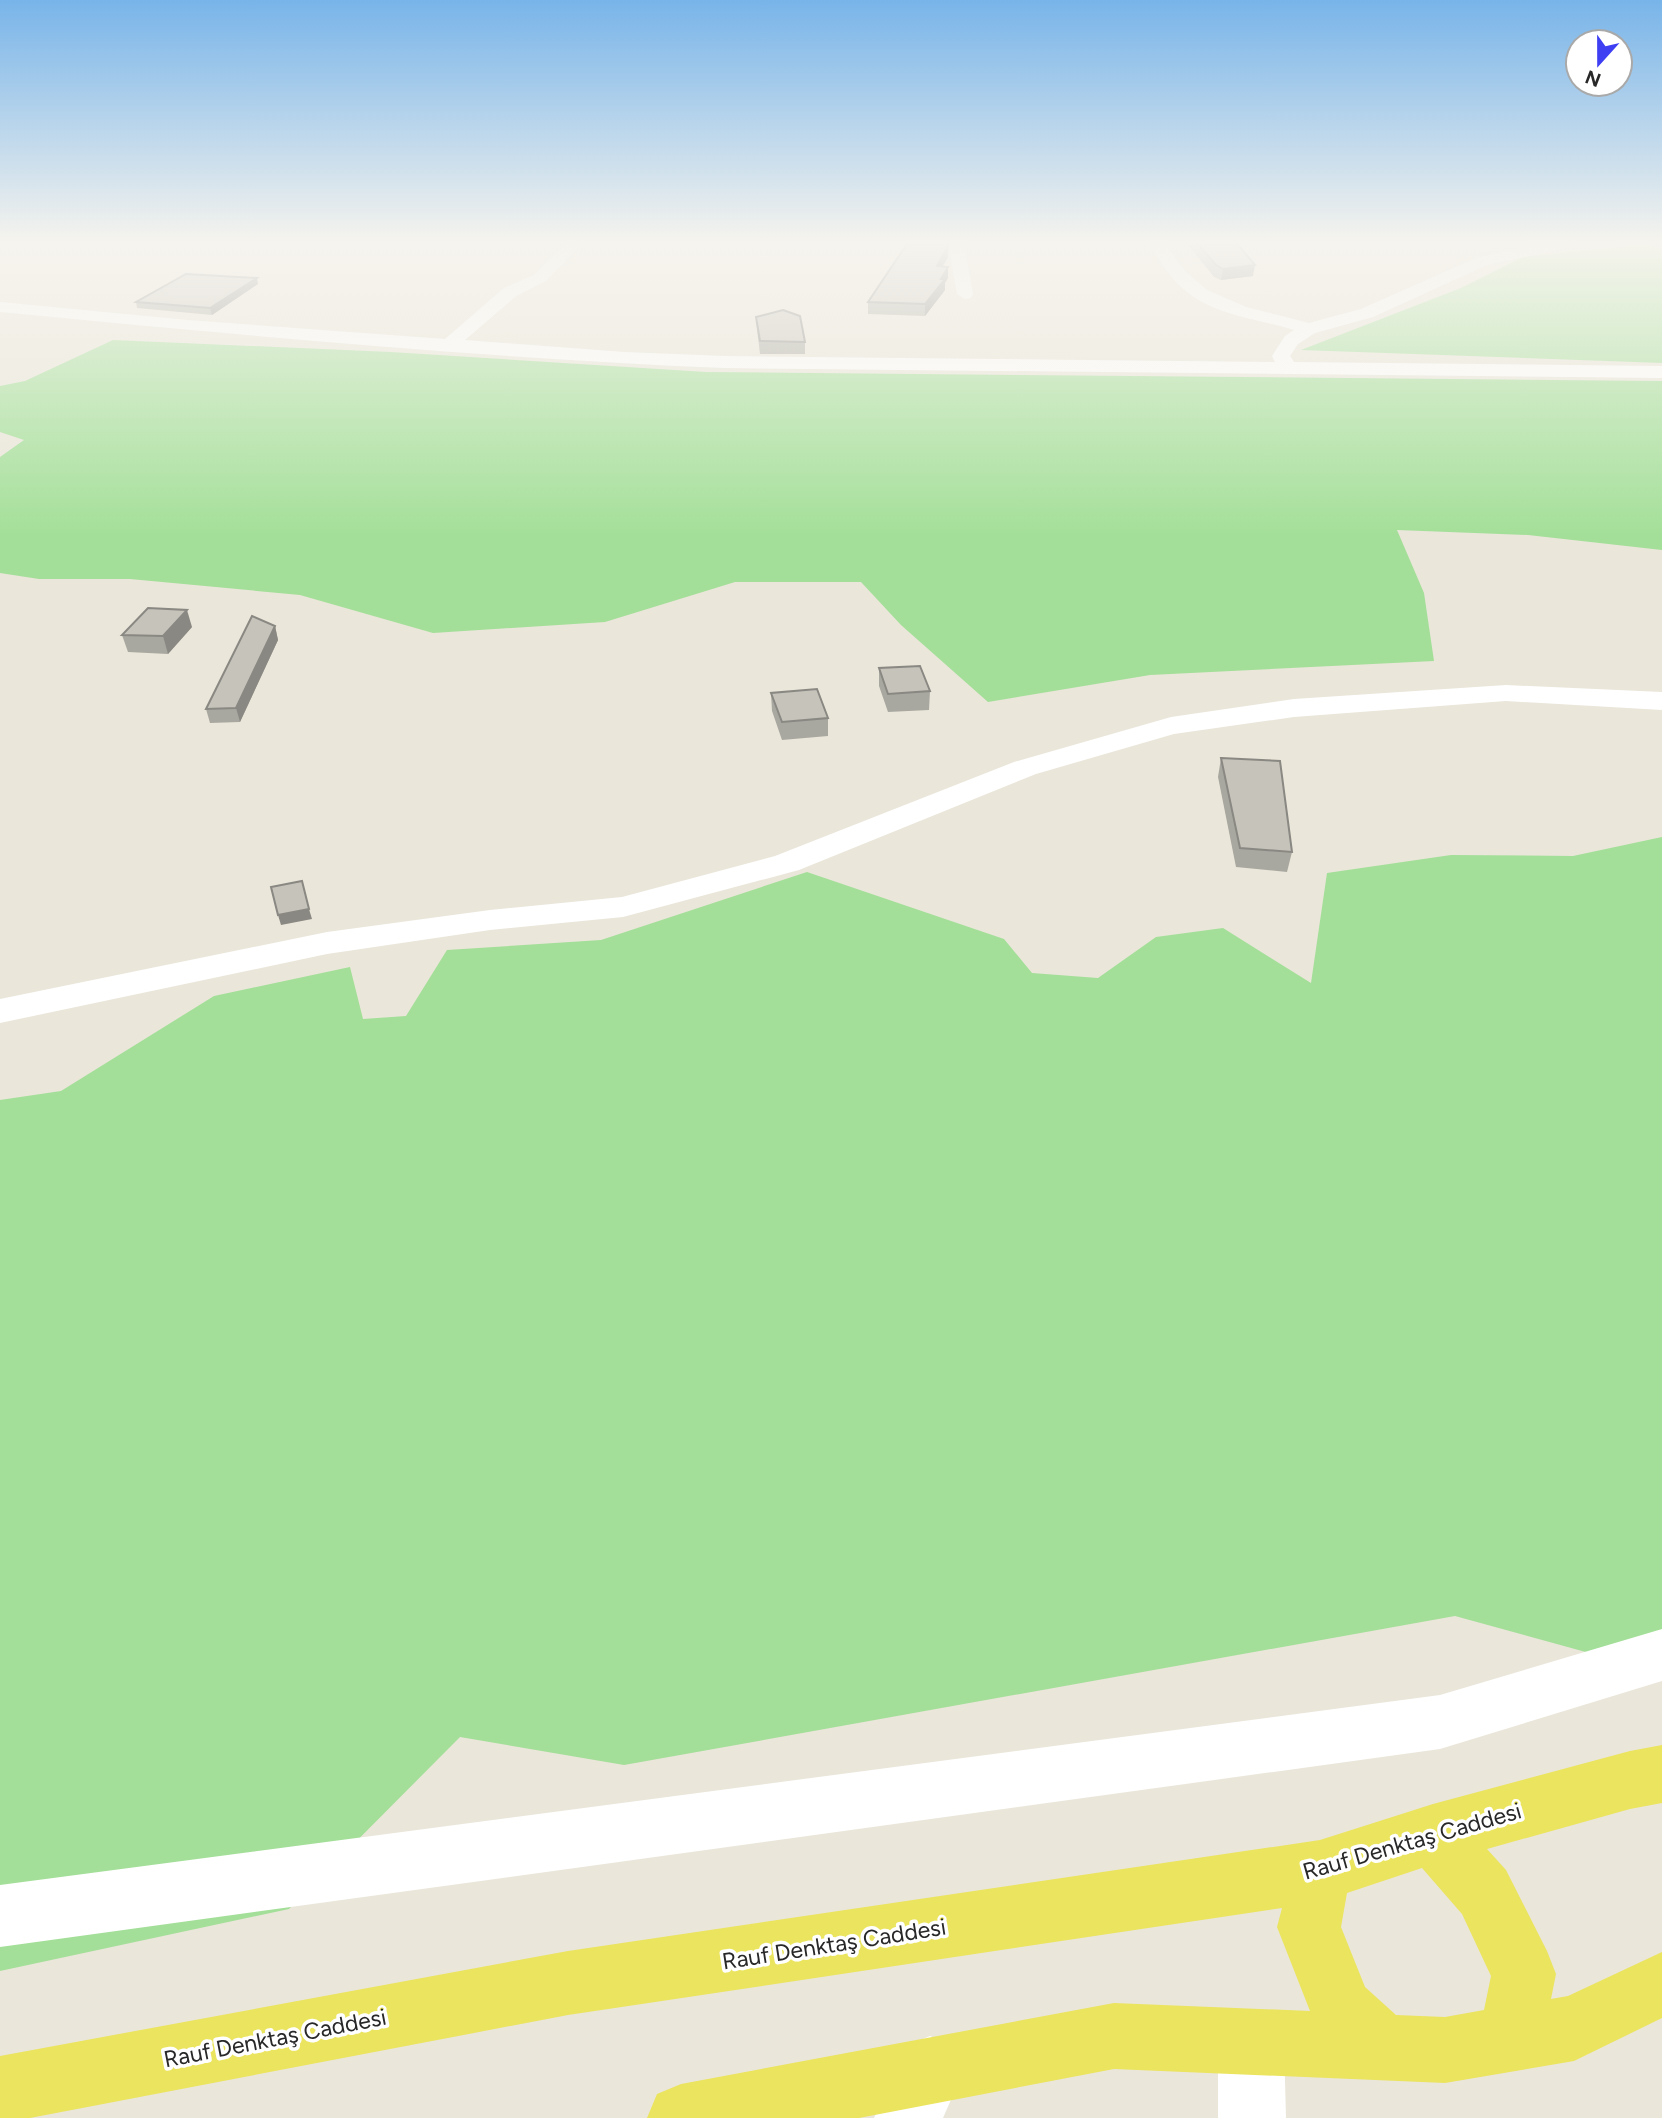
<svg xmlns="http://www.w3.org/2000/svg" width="1662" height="2118" font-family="Figtree,sans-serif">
	<rect width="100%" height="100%" fill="#eae6da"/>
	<g fill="#a3df98">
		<path d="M1647,244L1662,251V363L1301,350L1461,288L1523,257Z"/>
		<path d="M113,340L391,352L706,372L1662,381V550L1528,535L1397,530L1424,593L1434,661L1150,675L988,702L901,625L861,582H735L605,622L433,633L300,595L130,579H39L0,573V457L24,440L0,432V386L25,381Z"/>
		<path d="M1662,837V1673L1455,1616L624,1765L460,1737L289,1909L0,1971V1100L61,1091L214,996L350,967L363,1019L406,1016L447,950L601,940L807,872L1004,939L1032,973L1098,978L1156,937L1223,928L1311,983L1327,873L1451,855L1573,856Z"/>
	</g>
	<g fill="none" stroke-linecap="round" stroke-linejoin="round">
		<g fill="#fff" fill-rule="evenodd">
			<path d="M568,241H584L546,281L516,296L465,340L624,352L725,356L1275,362L1272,356L1285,336L1294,330C1259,319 1217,316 1187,292C1170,279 1159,259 1147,241H1162L1187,273L1207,290L1246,307L1309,323L1361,309L1476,258L1551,241H1582L1575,246L1487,265L1373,317L1315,333L1298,344L1290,356L1294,362L1662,366V378L725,368C483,358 241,335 0,312V302L188,320L445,339L504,288L534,275Z"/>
			<path d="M953,241H968L965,249L973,294L971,298L965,299L957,294L949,249Z"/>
			<path d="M1506,685L1662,692V710L1506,701L1294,717L1174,734L1036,774L799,870L623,917L490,930L327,954L0,1023V999L327,932L490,910L622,897L775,856L1014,762L1171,717L1294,699Z"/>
			<path d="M1662,1629V1681L1440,1749L0,1947V1885L1440,1695Z"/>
			<path d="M1251,2009L1274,2019L1284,2042L1286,2118H1218V2042L1228,2019Z"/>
			<path d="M930,2036L954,2046L964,2070L943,2118H874L906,2046Z"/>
		</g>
		<path fill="#ebe45e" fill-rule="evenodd" d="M1662,1745V1803L1630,1809L1487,1849L1506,1870L1547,1951L1556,1974L1551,1999L1568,1996L1662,1952V2018L1574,2061L1445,2083L1114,2069L859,2118H647L657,2094L681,2084L1114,2003L1310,2011L1277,1927L1282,1908L568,2015L30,2118H0V2056L568,1951L1320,1840L1433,1804L1630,1751ZM1422,1868L1462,1914L1491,1976L1484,2010L1445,2017L1396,2015L1365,1987L1341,1927L1347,1893Z"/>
	</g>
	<g fill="#a9a8a0">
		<path d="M1185,241H1235L1253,276L1221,280L1214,277Z"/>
		<path d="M948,257L943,266L948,267V278L945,283V290L925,316L868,314V302Z"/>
		<path d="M258,284L212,315L137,308L136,302Z"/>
		<path d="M756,317L805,342V354H760L757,329Z"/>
		<path d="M275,626L278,640L240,722L210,723L206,709Z"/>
		<path d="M192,627L168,654L128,652L122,635Z"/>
		<path d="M879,668L930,691L929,710L888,712L879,686Z"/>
		<path d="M771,693L828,718V736L782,740L772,711Z"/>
		<path d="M1221,758L1292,852L1287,872L1236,867L1218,777Z"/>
	</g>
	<g fill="#8a8882">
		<path d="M948,246V257L936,277L937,266Z"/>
		<path d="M1255,265L1253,276L1221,280L1223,269Z"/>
		<path d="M948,267V278L945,283V290L925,316V304Z"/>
		<path d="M257,278L258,284L212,315L210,308Z"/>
		<path d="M187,610L192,627L168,654L163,636Z"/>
		<path d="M275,626L278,640L240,722L236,708Z"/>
		<path d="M309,909L312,919L281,925L278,915Z"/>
	</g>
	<g fill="#c5c3ba" stroke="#8a8882" stroke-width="2">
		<path d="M909,241H948V246L937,266L948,267L941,279H945L925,304L868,302Z"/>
		<path d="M1195,241H1235L1255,265L1223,269L1216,265Z"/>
		<path d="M186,274L257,278L210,308L136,302Z"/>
		<path d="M783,310L800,316L805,342L760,341L756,317Z"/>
		<path d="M148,608L187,610L163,636L122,635Z"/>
		<path d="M252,616L275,626L236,708L206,709Z"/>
		<path d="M920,666L930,691L888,694L879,668Z"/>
		<path d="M817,689L828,718L782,722L771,693Z"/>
		<path d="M1221,758L1280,761L1292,852L1240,848Z"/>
		<path d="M302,881L309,909L278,915L271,887Z"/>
	</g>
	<linearGradient id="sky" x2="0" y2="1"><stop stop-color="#78b4e9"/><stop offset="0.45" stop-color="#f6f4ee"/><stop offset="1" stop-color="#f6f4ee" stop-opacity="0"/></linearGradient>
	<rect width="1662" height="538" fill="url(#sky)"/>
	<g text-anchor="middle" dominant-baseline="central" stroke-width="7" stroke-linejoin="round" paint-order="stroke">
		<g font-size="23" fill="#282828" stroke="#fff">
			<text transform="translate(1412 1841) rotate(-16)">Rauf Denktaş Caddesi</text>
			<text transform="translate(834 1944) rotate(-9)">Rauf Denktaş Caddesi</text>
			<text transform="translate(275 2038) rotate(-11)">Rauf Denktaş Caddesi</text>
		</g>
	</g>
	<g transform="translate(1599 63) rotate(201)"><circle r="33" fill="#ffffff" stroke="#a9a9a9" stroke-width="2"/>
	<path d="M0-5L12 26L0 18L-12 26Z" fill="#3e3ff3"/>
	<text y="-10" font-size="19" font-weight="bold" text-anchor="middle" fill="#282828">N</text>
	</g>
</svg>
